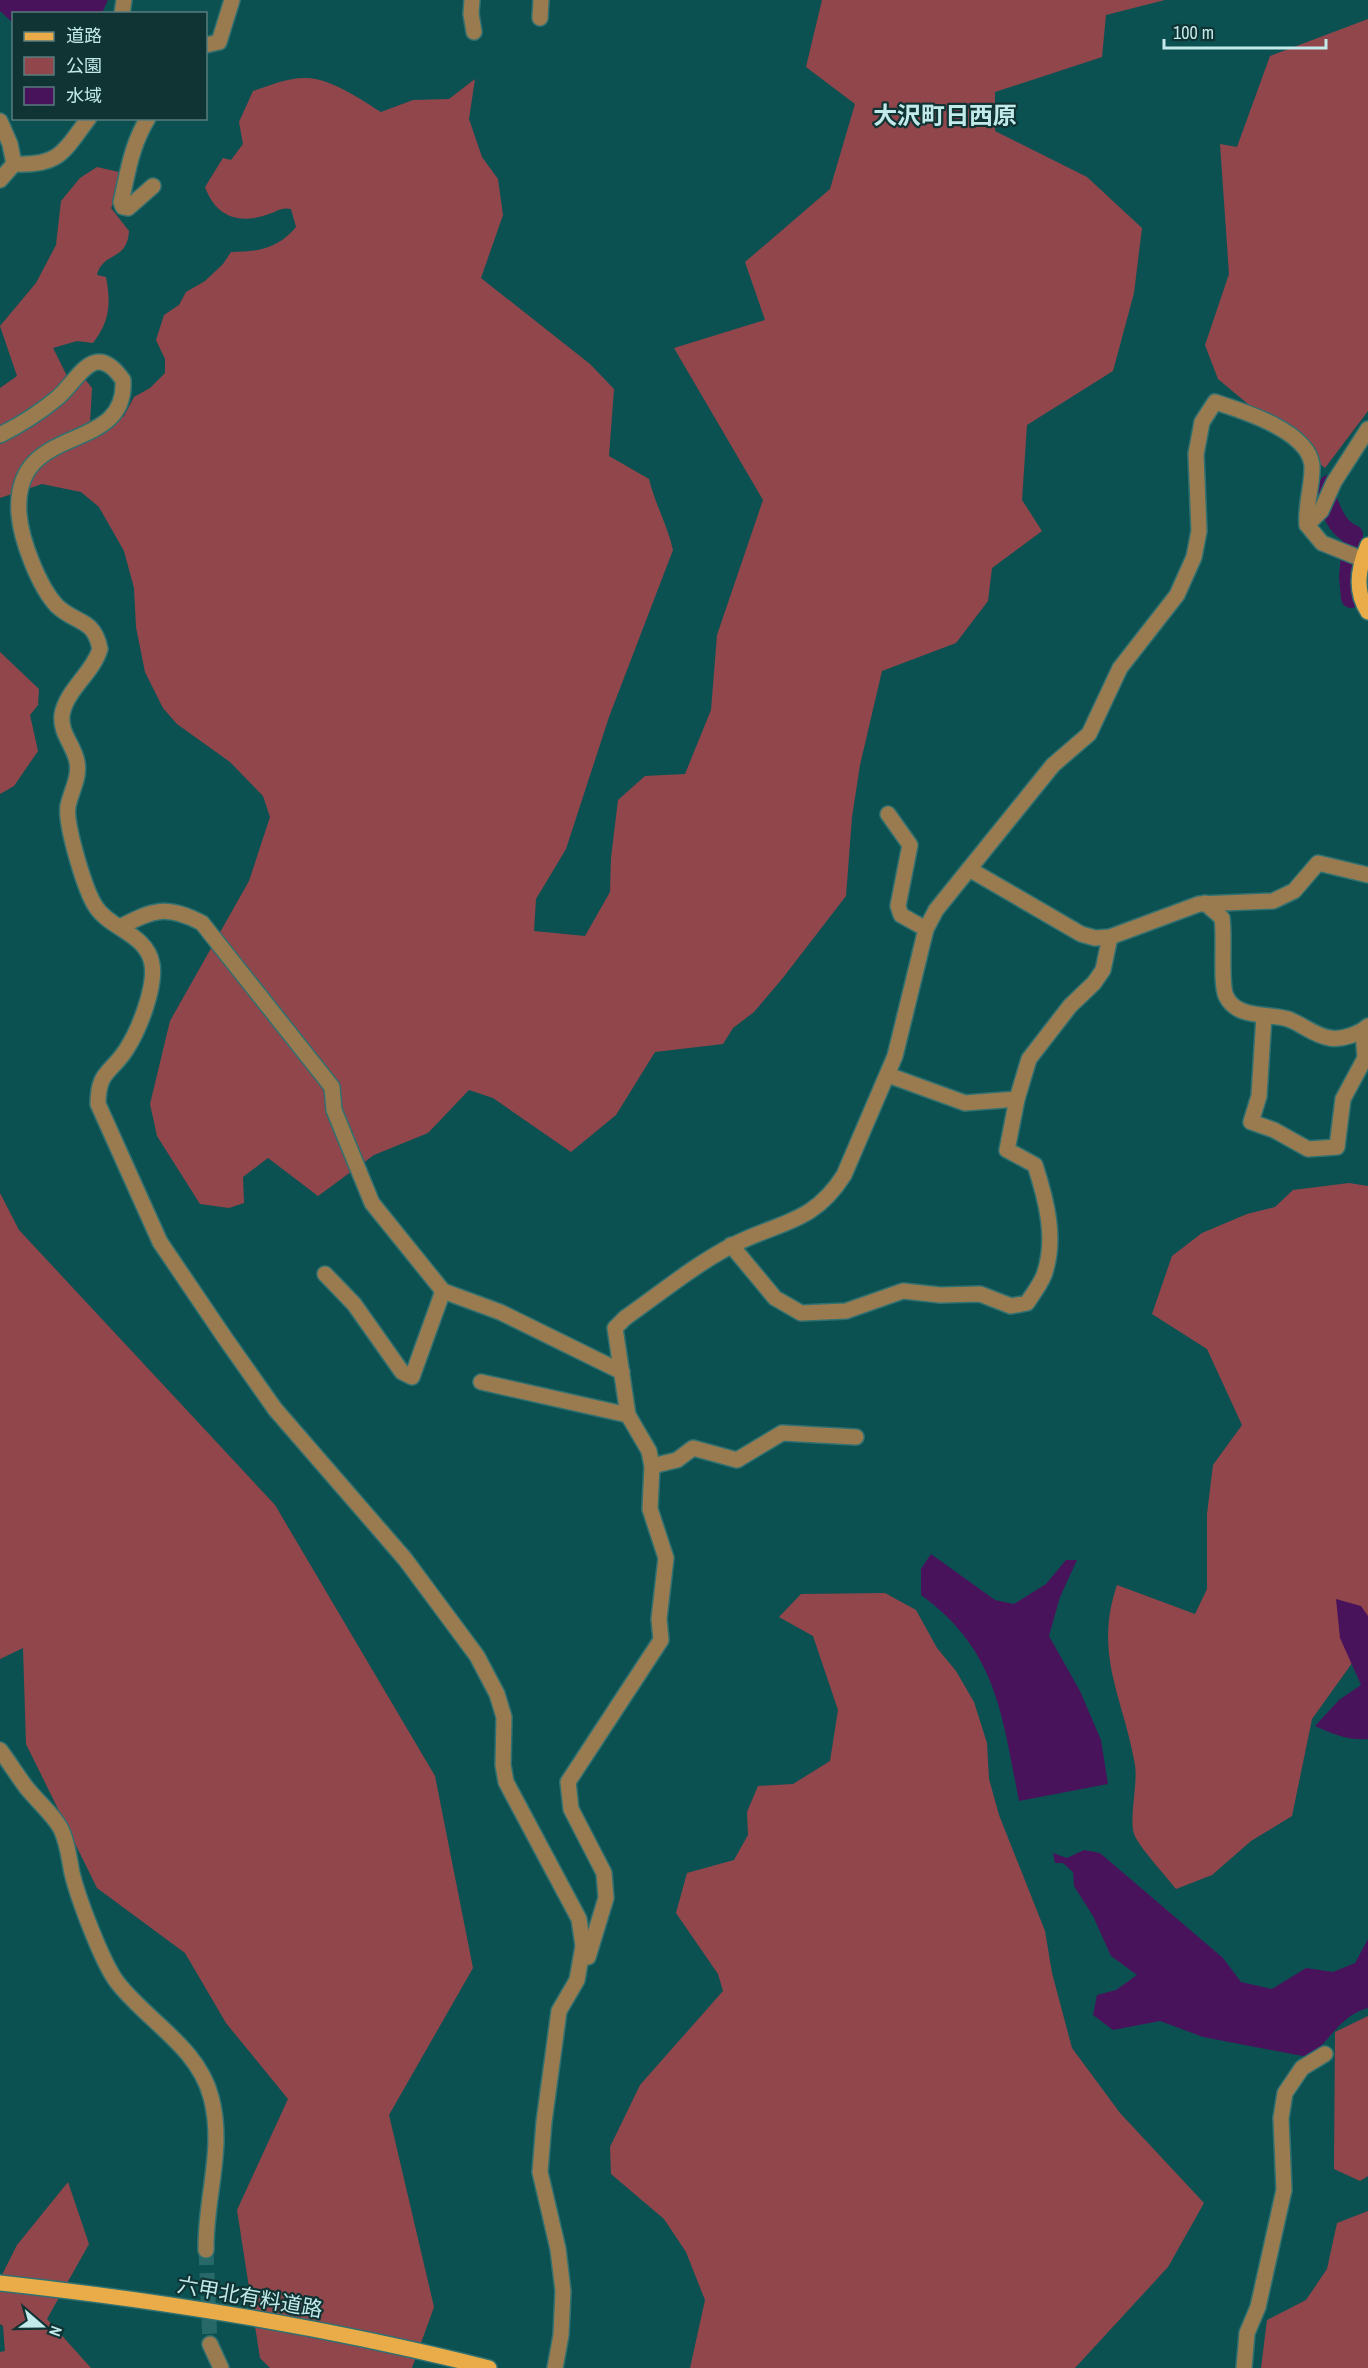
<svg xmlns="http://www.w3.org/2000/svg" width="1368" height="2368" font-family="'Archivo Narrow','Noto Sans JP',sans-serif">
	<rect width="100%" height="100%" fill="#0c5152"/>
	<g fill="#91464c">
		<path d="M822,0H1165L1106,15L1102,57L995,92V131L1087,177L1142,228L1134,293L1113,371L1027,425L1022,500L1042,531L992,568L988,601L956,643L882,671L860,765L852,817L846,896L782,979L754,1012L733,1028L723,1044L655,1052L616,1115L571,1152L493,1098L469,1090L428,1133L374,1155L318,1196L268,1158L243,1177L244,1203L229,1208L200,1204L157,1136L150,1104L170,1021L249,881L270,817L263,796L230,762L177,724L163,708L145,672L136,627L134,588L124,551L99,507L81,492L42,484L0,498V388L17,376L0,326L36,283L56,245L61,201L80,178L97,167L119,172L118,194L111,208L129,231C127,262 103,251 97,275L106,277C111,304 110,321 93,343L77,341L53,348L67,376L84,378L92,388L90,422L102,433L124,416L134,397L150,388L165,373V359L156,340L164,315L179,305L186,292L205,281L223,264L231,252C257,252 278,249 296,227L291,209C282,207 278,211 269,214C239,225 216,217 205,187L223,158L231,160L243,144L239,122L253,91C271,85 289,77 308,78C331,79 362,100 381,112L413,100L449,99L475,79L469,119L482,157L498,179L503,215L481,278L590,364L614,389L609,456L649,479C655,504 667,524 673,550L609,717L566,849L536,899L534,931L585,936L610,892L611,858L618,800L645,776L685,774L711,710L717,635L763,500L674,348L765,320L745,262L830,189L855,104L806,67Z"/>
		<path d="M1368,19V411L1325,468L1218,379L1205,345L1229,274L1220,144L1237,147L1270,56Z"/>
		<path d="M0,652L39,689L38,705L30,715L38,751L14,786L0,794Z"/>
		<path d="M1349,1183L1368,1186V1647L1360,1652L1312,1719L1292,1816L1251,1841L1212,1875L1176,1889C1166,1876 1139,1847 1134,1834C1129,1819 1138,1783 1135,1765C1124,1698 1093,1656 1117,1585L1195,1614L1207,1589V1514L1213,1465L1242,1425L1207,1349L1152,1314L1172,1256L1202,1233L1247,1214L1275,1207L1293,1190Z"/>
		<path d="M0,1193L19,1230L275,1505L435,1776L473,1968L389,2115L434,2307L412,2368H270L260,2358L237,2210L288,2099L226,2023L185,1953L97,1888L26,1744L23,1648L0,1659Z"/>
		<path d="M885,1593L916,1610L937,1648L956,1671L974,1702L987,1743L989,1779L999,1815L1045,1931L1052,1973L1072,2048L1120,2113L1204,2203L1168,2267L1075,2368H690L705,2300L686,2252L664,2219L611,2174L610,2147L640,2085L723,1991L718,1974L676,1913L687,1873L734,1860L748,1835L747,1812L758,1786L793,1784L830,1761L838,1710L813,1636L779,1617L801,1594Z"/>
		<path d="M1368,2016V2176L1360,2181L1334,2169L1335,2032Z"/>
		<path d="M68,2182L89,2244L47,2319L91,2368H0V2352L5,2351L3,2326L0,2324V2279L17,2245Z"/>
		<path d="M1368,2211V2368H1261L1267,2320L1306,2300L1327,2269L1337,2223Z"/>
	</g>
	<g fill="#49135b">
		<path d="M0,0H108L102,13L14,14L13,23L0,11Z"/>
		<path d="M931,1554L995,1600L1014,1604L1046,1584L1066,1560H1077L1060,1597L1049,1636L1080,1691L1101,1740L1108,1784L1019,1801C1002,1715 997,1650 921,1595V1569Z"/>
		<path d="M1336,1599L1361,1606L1368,1616V1739C1350,1741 1332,1734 1315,1726L1339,1700L1361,1685L1340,1638Z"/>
		<path d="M1084,1850L1100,1853L1223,1958L1241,1982L1272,1989L1306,1968L1333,1972L1355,1963L1368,1939V2008C1340,2015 1330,2042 1308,2057L1203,2037L1160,2021L1113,2030L1093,2015L1097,1995L1116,1990L1137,1975L1111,1956L1093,1916L1074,1886L1073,1872L1063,1863H1055L1053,1853L1067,1858Z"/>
	</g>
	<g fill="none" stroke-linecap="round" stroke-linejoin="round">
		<path stroke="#49135b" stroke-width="20" d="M1329,485L1324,493C1332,510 1335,527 1353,535L1349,577L1351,598"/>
		<path stroke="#276869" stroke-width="15" stroke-dasharray="15 8" stroke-linecap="butt" d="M206,2250L210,2344"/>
		<g stroke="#317070" stroke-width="18">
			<g id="minor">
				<path d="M472,0L471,14L474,32"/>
				<path d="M122,14L124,0"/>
				<path d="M540,18L541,0"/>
				<path d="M206,45L219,42L232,0"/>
				<path d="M148,118C131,146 128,172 121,202L123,207L128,208L153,186"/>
				<path d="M0,121L10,144L14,164L0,180"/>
				<path d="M14,164C60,166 63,152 89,118"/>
				<path d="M0,435C20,425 39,413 56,399C78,382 93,337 123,380C128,457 12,419 19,514C21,540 39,587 57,606C76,624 94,618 100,649C93,673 66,690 62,715C60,734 74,745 77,762C80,778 71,791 68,806C65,824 85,891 96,907C110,929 147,934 152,964C156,987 139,1030 126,1050C111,1073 98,1071 98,1104L160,1242L225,1338L275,1409L405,1559L477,1656L497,1694L504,1717L503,1765L506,1782L579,1919L583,1946L577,1980L559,2011L544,2122L540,2172L558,2249L563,2291L561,2335L555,2368"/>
				<path d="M1307,525L1321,511L1334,482L1368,429"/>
				<path d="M888,814L910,845L898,906L901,915L926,929"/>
				<path d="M969,869L1081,934L1095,938L1110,937L1199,904L1273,901L1294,891L1318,863L1368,875"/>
				<path d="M1205,903L1222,918C1225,937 1220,983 1226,996C1236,1019 1269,1013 1288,1019C1302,1024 1315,1036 1330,1038C1342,1040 1359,1034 1368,1026"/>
				<path d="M120,927C154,909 167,905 202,923L332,1087L334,1110L372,1203L443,1291L500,1312L622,1372"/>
				<path d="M1264,1016L1259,1096L1251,1122L1274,1130L1308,1149L1337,1147L1343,1099L1365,1058L1363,1031"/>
				<path d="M888,1075L965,1103L1017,1099"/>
				<path d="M731,1245L775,1298L801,1313L846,1311L903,1291L940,1295L980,1294L1011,1306L1027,1303C1033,1294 1040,1285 1044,1275C1057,1239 1046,1199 1035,1165L1007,1150L1017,1099L1029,1059L1070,1006L1094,983L1103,970L1110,937"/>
				<path d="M325,1274L354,1304L402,1372L412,1377L443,1291"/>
				<path d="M481,1382L628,1415"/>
				<path d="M652,1466L677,1460L693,1448L737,1460L782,1433L856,1437"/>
				<path d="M0,1750C9,1762 17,1775 26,1787C37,1801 53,1814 61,1829C68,1844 69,1858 72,1873C78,1898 102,1962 117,1982C147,2021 198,2047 211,2097C225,2148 205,2198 206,2250"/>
				<path d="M584,1956L588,1957L606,1898L604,1873L571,1809L568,1782L661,1640L659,1619L666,1558L650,1509L652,1466L649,1451L628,1415L615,1328L625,1318C658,1295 697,1263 733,1245C780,1221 813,1224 844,1175L895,1056L926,929L936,910L1053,765L1089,734L1120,668L1177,595L1194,557L1199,531L1196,454L1202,422L1215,402C1243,411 1308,431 1312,465C1313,484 1305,505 1307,525L1322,543L1362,559"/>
				<path d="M210,2344L221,2368"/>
				<path d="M1244,2368L1247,2333L1258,2307L1284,2190L1281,2118L1285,2093L1302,2068L1325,2054"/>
			</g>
		</g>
		<g stroke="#317070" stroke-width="18">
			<g id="major">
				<path d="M1368,545C1358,568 1354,591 1368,612"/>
				<path d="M0,2283C165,2301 328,2327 489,2368"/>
			</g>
		</g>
		<use href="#minor" stroke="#997b4f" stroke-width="15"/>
		<use href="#major" stroke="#e9ac48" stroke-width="15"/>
	</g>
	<g text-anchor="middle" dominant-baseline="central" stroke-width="4.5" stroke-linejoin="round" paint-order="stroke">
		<g font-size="21" fill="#c3eaea" stroke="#103334">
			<text transform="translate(250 2297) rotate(10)">六甲北有料道路</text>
		</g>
		<g font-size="24" font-weight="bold" fill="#c3eaea" stroke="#103334">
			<text x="945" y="115">大沢町日西原</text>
		</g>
	</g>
	<rect x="12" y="12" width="195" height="108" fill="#103334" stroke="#587c7d" stroke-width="1.5"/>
	<rect x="24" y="32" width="30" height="9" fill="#e9ac48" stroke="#587c7d" stroke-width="1.5"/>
	<text x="66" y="42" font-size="18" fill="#c3eaea">道路</text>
	<rect x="24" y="57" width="30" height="18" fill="#91464c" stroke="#587c7d" stroke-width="1.5"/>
	<text x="66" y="72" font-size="18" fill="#c3eaea">公園</text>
	<rect x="24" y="87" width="30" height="18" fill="#49135b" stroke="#587c7d" stroke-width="1.5"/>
	<text x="66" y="102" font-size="18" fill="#c3eaea">水域</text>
	<g transform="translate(42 2326) rotate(110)" stroke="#103334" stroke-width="4.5" paint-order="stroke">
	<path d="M0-4.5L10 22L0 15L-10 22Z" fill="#c3eaea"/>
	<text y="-9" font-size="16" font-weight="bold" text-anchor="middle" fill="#c3eaea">N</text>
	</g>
	<path d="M1164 39v9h162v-9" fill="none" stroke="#c3eaea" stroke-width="3"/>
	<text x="1173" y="39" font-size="18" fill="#c3eaea" stroke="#103334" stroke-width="4.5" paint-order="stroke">100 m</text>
</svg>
